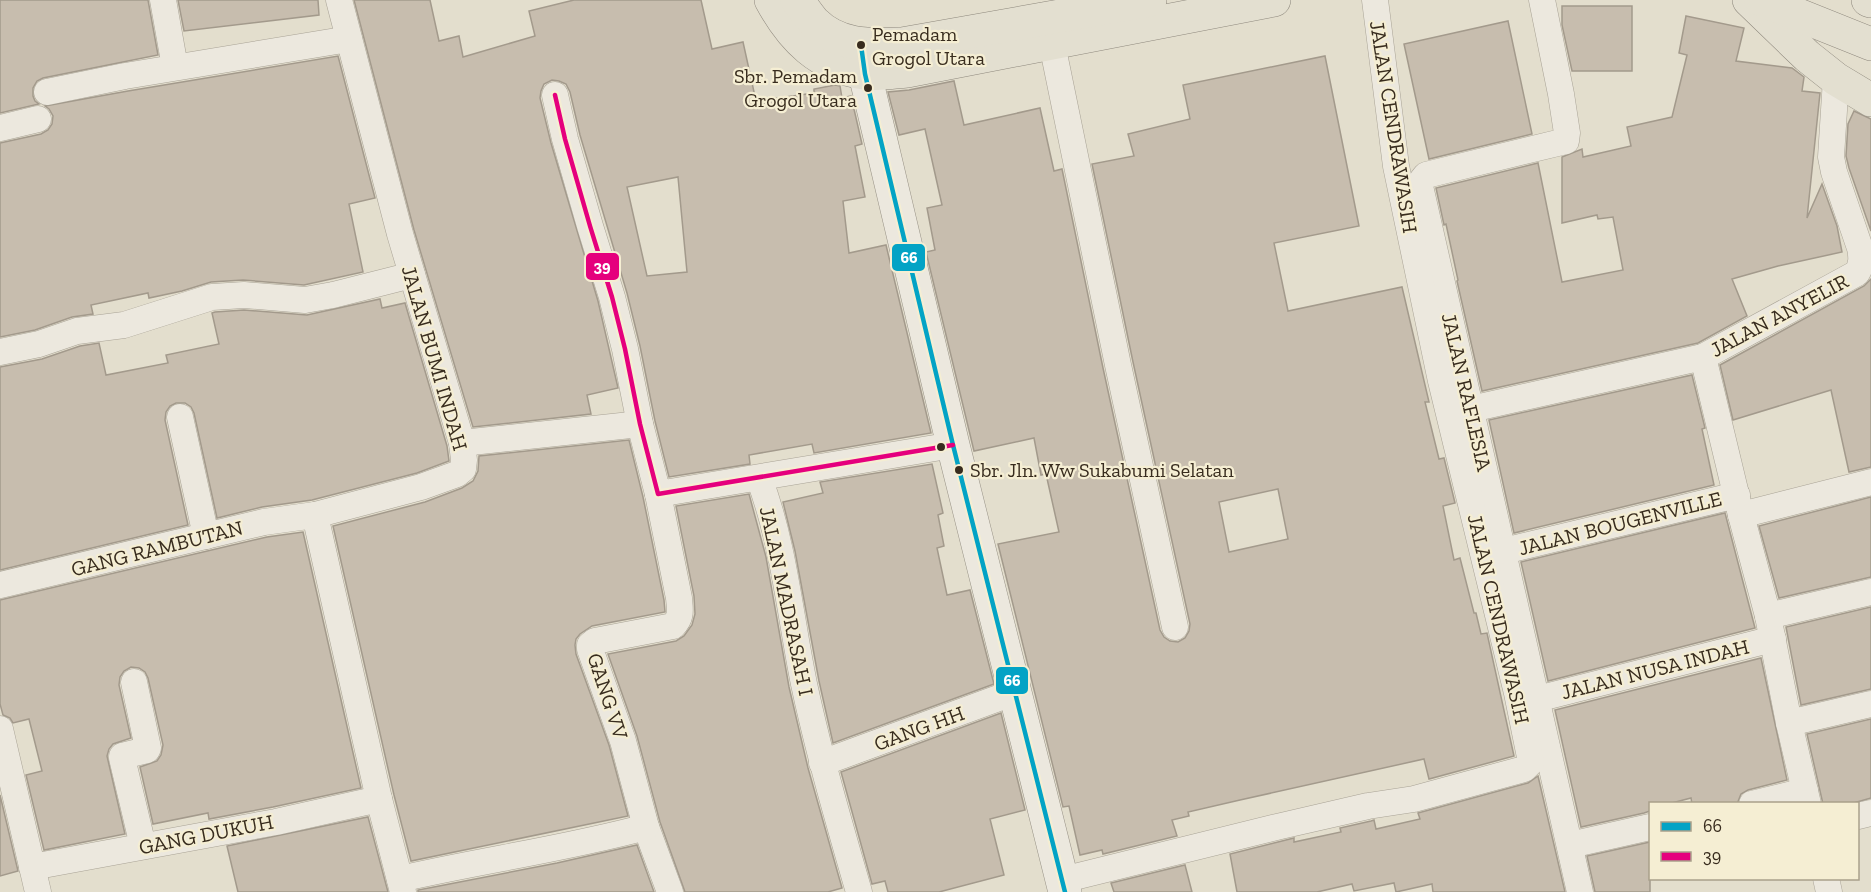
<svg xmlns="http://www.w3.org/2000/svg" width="1871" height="892" font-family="'Zilla Slab',serif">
	<rect width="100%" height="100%" fill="#e3decd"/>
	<g fill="#c7bdae" stroke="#a39a8c" stroke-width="1.5" fill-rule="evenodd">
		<path d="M0,0H148L158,55L43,78L37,81L33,88V96L35,101L39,104L0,113Z"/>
		<path d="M178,0H318L319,15L184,31Z"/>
		<path d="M354,0H430L439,41L459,36L463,57L535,36L529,11L574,0H701L712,49L743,42L756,101L814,93V89L835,85L840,86L842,98L851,96L862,144L855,146L865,197L843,201L849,253L886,245L931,433L814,453L812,444L749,455L750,464L669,477L655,421L640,346L627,293L580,135L570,92L566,84L559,81L552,80L544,84L541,91L540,98L551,143L598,301L618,388L587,395L591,414L473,427L414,230ZM678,177L687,272L647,276L627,187Z"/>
		<path d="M1562,6H1632V71H1572L1562,25Z"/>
		<path d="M1686,16L1744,28L1736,61L1792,68L1804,77L1802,91L1820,93L1807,218L1822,184L1837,226L1842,252L1778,266L1732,279L1747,316L1698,343L1482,391L1457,281L1458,280L1446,224L1444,225L1436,188L1538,163L1562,282L1623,270L1613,217L1598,219L1597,215L1562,223V157L1582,149L1583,157L1631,146L1627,127L1672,117L1687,55L1679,53Z"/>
		<path d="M1508,21L1532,134L1429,159L1404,44Z"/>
		<path d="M338,56L375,198L349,204L363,272L304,285L243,280L211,282L182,291L149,298L148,293L91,305L93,314L72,317L35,330L0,337V143L41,134L48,130L52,124L53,116L49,109L45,106L128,91Z"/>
		<path d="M1325,56L1359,226L1274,243L1288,311L1402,287L1429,402H1425L1439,459L1444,458L1455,503L1443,506L1454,560L1460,558L1474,613H1476L1481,634L1487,633L1514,756L1429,779L1424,759L1240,800L1188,812L1189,816L1172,820L1177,836L1103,854L1102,850L1080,855L1069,806L1063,807L998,544L1059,532L1046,474L1041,475L1034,438L974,451L926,252L935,250L927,208L942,205L925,129L899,135L888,92L909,90L954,81L964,125L1040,108L1054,171L1062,169L1103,368L1160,630L1164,637L1170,641L1178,642L1185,638L1189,631L1190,624L1133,362L1092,164L1134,156L1128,134L1190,119L1183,85ZM1278,489L1288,539L1229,552L1219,502Z"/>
		<path d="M1854,111L1871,119V231L1849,168L1846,156L1848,124Z"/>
		<path d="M1871,279V467L1849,472L1831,390L1733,420L1720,365L1864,286Z"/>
		<path d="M380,299L382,308L405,303L447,446L449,461L417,473L312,500L262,507L217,518L194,413L191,407L185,403H176L170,406L166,412L165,420L188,525L0,570V367L42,359L80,346L99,343L106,375L168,363L166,355L219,344L212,313L215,312L244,310L307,315Z"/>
		<path d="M1692,375L1705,428L1702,429L1714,485L1514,533L1489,420Z"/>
		<path d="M629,440L643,497L664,600L665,612L592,626L580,634L576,639L575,645L576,654L609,745L628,816L411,861L394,795L333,526L425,502L462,488L473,481L478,471L479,456Z"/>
		<path d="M932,464L943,513L938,515L944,546L937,548L947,595L970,590L994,684L833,743L819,681L795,551L783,502L823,493L820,482Z"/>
		<path d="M749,494L766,557L789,687L808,768L842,888L828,892H685L660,822L637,736L608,654L676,641L684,636L692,625L695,614L694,596L676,506Z"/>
		<path d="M1871,497V577L1779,598L1759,526Z"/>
		<path d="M1725,513L1755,628L1548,681L1521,562Z"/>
		<path d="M303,532L361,788L273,807L209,819L208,813L153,824L140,767L157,761L161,755L163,745L148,678L145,672L139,668L131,667L124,671L120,677L119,685L131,738L113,744L109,749L107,756L125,834L44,850L26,775L42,771L29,719L13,723L10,718L3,715L0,704V600L267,537Z"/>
		<path d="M1871,607V689L1801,705L1786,627Z"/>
		<path d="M1761,658L1787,780L1748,790L1741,794L1737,804H1692L1691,798L1668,804H1650V811L1644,813L1581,827L1555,710Z"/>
		<path d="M1001,713L1025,810L990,819L1004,875L939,892H888L885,881L872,884L841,772Z"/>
		<path d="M1871,719V798L1850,804H1823L1807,734Z"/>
		<path d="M1538,776L1565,892H1433L1432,884L1396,892L1394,883L1354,891L1352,884L1317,892H1237L1230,854L1294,838V842L1341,832L1340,828L1371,821L1374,820L1376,829L1420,819L1418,813L1528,783Z"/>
		<path d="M0,795L18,871L0,876Z"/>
		<path d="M368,817L388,892H238L227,846Z"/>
		<path d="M1650,842V892H1595L1587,856Z"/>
		<path d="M637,845L654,892H418V890L434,887L557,863Z"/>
		<path d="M1185,865L1192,892H1114L1111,883Z"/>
	</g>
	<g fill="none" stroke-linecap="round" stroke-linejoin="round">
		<g stroke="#a9a396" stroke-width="27">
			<g id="street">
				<path d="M163,0L175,67"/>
				<path d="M339,0L400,234L462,443L464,460L463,469L457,474L421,487L315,515L379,799L403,892"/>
				<path d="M1542,0L1561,94L1567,133L1566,141L1426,175L1422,180L1420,186L1580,892"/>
				<path d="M1052,44L1118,365L1175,627"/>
				<path d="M47,92L125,76L349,39"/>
				<path d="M555,95L565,139L590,226L612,297L625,349L640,424L658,494L953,445"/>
				<path d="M0,128L38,119"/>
				<path d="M0,352L39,344L77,331L124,325L212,297L244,295L305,300L333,295L412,275"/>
				<path d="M1703,357L1741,515L1768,616L1789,723L1808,804"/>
				<path d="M1471,409L1703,357L1857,273C1862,264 1862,258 1860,248L1834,172L1831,157L1836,79"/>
				<path d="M180,417L206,536"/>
				<path d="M462,443L640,424"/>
				<path d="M759,478C784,544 790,615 804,684C819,754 839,823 859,892"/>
				<path d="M658,494L679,598C680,610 682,617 673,626L595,641L590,645V649L623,741L646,827L670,892"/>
				<path d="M1741,515L1871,482"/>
				<path d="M1504,551L1737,495"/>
				<path d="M0,585L264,522L315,515"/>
				<path d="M1768,616L1871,592"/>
				<path d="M134,682L148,748L147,750L122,756V758L143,846"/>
				<path d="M1537,699L1773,639"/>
				<path d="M1789,723L1871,704"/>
				<path d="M0,729L38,892"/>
				<path d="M822,763L1015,692"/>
				<path d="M1752,804L1805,791"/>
				<path d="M1858,816L1871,813"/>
				<path d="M1570,845L1650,827"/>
				<path d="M32,867L276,822L379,799"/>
				<path d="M1826,878L1829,892"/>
				<path d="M400,879C482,860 565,849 646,827"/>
				<path d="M1062,880L1281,826L1368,806L1414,799L1524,769L1531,762L1517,693L1441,381L1396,166L1375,0"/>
			</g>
		</g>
		<g stroke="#989286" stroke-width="34">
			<path id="secondary" d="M861,45L865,74L953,445L1065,892"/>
		</g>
		<g stroke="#8e887d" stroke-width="34">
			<g id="primary">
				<path d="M771,0C792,39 819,66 864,73C877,75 893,72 907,71L1274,0"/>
				<path d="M797,0C803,7 808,15 814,22C839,47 870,45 902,44L1150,0"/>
				<path d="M1749,0L1807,56L1836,79L1871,100"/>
				<path d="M1761,0L1871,44"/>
				<path d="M1868,0L1871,1"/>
			</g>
		</g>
		<use href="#street" stroke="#ece8de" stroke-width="26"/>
		<use href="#secondary" stroke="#ece8de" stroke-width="33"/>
		<use href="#primary" stroke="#e3dfd0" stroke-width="33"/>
		<g stroke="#f5eed3" stroke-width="9">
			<path id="bus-1" d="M861,45L865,74L953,445L1065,892"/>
		</g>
		<g stroke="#f5eed3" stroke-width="9">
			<path id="bus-2" d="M555,95L565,139L590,226L612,297L625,349L640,424L658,494L953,445"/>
		</g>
		<use href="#bus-1" stroke="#03a3c5" stroke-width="4.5"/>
		<use href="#bus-2" stroke="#e5007d" stroke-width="4.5"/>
	</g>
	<g fill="#382c1e" stroke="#f5eed3" stroke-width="2">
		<circle cx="861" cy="45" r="5"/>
		<circle cx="868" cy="88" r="5"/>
		<circle cx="941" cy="447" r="5"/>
		<circle cx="959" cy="470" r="5"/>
	</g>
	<g text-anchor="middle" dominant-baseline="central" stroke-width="4.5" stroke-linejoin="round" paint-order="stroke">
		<g font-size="20" fill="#382c1e" stroke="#f5eed3" text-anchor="start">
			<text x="872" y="34">Pemadam<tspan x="872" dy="24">Grogol Utara</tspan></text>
			<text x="857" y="76" text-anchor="end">Sbr. Pemadam<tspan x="857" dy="24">Grogol Utara</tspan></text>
			<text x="970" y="470">Sbr. Jln. Ww Sukabumi Selatan</text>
		</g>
		<g font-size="21" fill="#382c1e" stroke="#f5eed3">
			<text transform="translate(1394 127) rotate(81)">JALAN CENDRAWASIH</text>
			<text transform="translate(1779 315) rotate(-28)">JALAN ANYELIR</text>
			<text transform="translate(435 358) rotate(74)">JALAN BUMI INDAH</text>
			<text transform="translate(1467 392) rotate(77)">JALAN RAFLESIA</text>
			<text transform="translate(1620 523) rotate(-14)">JALAN BOUGENVILLE</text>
			<text transform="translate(157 548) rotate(-14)">GANG RAMBUTAN</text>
			<text transform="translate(787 601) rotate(78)">JALAN MADRASAH I</text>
			<text transform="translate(1499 619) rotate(77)">JALAN CENDRAWASIH</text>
			<text transform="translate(1655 669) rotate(-14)">JALAN NUSA INDAH</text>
			<text transform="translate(608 696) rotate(72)">GANG VV</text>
			<text transform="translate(919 728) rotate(-20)">GANG HH</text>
			<text transform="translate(206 834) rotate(-11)">GANG DUKUH</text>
		</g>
	</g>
	<g stroke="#f5eed3" stroke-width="2">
		<rect x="891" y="243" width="35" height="29" rx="6" fill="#03a3c5"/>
		<rect x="585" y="252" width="35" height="29" rx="6" fill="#e5007d"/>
		<rect x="995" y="666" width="34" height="29" rx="6" fill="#03a3c5"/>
	</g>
	<g font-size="16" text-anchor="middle" font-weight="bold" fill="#fff">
		<text x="909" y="263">66</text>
		<text x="602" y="272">39</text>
		<text x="1012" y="686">66</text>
	</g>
	<rect x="1649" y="802" width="210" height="78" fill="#f5eed3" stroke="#a9a08b" stroke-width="1.5"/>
	<rect x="1661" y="822" width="30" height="9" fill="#03a3c5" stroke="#a9a08b" stroke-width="1.5"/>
	<text x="1703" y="832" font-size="18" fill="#382c1e">66</text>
	<rect x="1661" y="852" width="30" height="9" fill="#e5007d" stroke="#a9a08b" stroke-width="1.5"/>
	<text x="1703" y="862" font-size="18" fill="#382c1e">39</text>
</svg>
